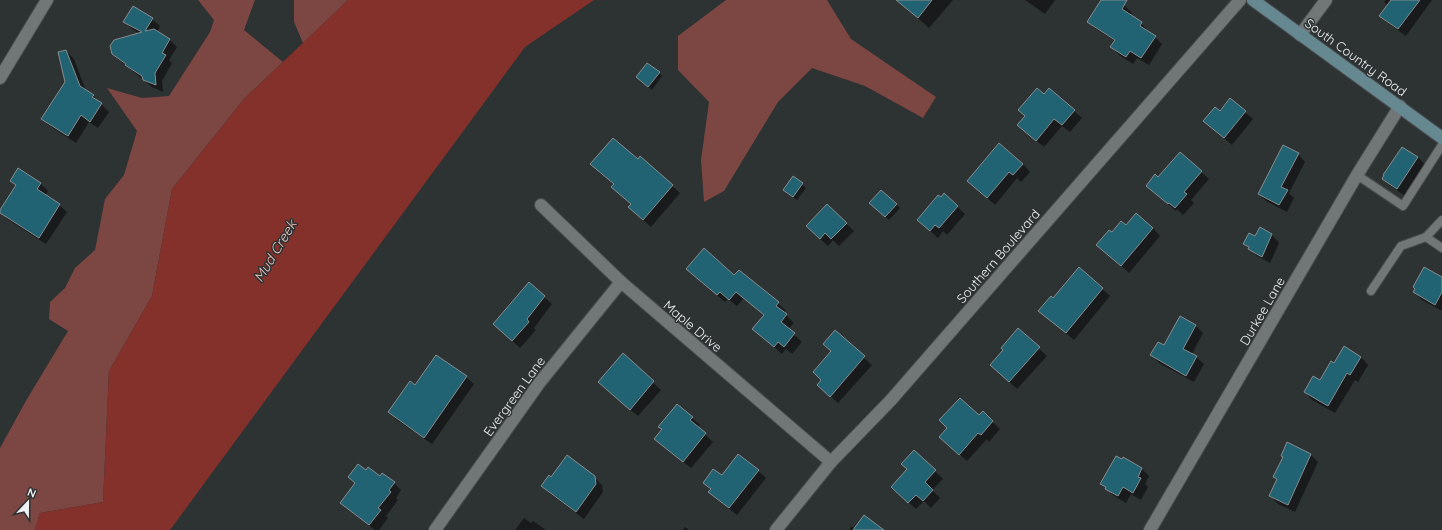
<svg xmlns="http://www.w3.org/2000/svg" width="1442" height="530" font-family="Quicksand,sans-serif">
	<rect width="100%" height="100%" fill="#2d3233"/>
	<g fill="#7c4742">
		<path d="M198,0H255L244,30L283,62L244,99L172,189L152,296L109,371L103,502L40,513L35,530H0V448L27,399L68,331L49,319L50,302L65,288L75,268L95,250L105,199L124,175L137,131L107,88L142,98L169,96L210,32L214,20Z"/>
		<path d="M294,0H348L303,43L294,22Z"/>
		<path d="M726,0H827L851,39L936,97L923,118L865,86L812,68L778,102L724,191L704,202L701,160L709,102L678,70V36Z"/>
	</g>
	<path fill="#84312c" d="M348,0H594L525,47L170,530H35L40,513L103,502L109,371L152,296L172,189L244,99Z"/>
	<g fill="#0007">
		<path d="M904,0H953L929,28L901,3Z"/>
		<path d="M1025,0H1055L1045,14Z"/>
		<path d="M1102,0H1116L1124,5L1132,13L1130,16L1141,23L1148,31V32L1155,37L1162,44L1149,65L1137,58L1133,64L1119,55L1111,47L1115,41L1096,29L1088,22Z"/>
		<path d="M1386,0H1432L1406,36L1388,23L1381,16L1388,6L1384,2Z"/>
		<path d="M134,7L152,19L160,26L157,32L169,39L177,47L169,60L172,63L162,81L163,92L152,87L112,54L140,34L132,29L125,21Z"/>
		<path d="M66,51L74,59L86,91L93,96L109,112L98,128L89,122L76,143L50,126L42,119L66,82Z"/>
		<path d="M659,73L662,76L652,90L640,81Z"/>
		<path d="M1049,89L1082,118L1070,132L1062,126L1044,147L1026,132V116Z"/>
		<path d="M1230,100L1253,119L1232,145L1205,121L1220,112Z"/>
		<path d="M1403,148L1418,157L1425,165L1405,196L1391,186L1383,179Z"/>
		<path d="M1180,153L1209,179L1191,200L1194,203L1183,215L1177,209L1176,211L1147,186L1159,178Z"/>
		<path d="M1298,154L1305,162L1289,193L1294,198L1287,212L1266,201L1259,194Z"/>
		<path d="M640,158L680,193L651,227L629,207L631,204L620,195L615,185L599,172L638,160Z"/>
		<path d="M1023,164L1030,172L1021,182L1017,178L995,205L976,188Z"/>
		<path d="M794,177L806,188L797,200L787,193Z"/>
		<path d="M11,181L40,183L48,191L45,196L59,205L67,212L46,244L7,219L0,212L16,186Z"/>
		<path d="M944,194L965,214L947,235L943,231L938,238L918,220Z"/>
		<path d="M896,204L900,208L889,220L874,207Z"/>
		<path d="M827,205L854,231L839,246L833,240L828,246L815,234Z"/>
		<path d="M1126,227L1153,228L1160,236L1129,273L1098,245L1112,234Z"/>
		<path d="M1260,229L1272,235L1279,243L1270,263L1257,256L1245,244L1256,237Z"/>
		<path d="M1080,269L1110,296L1074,340L1040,311L1053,299Z"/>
		<path d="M739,271L778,303L786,311L784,313L794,323L788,329L802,342L792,354L786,349L782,354L754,329L765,316L744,298L737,306L728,299L725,302L695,276H735Z"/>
		<path d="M1442,278V311L1422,300L1414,292Z"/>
		<path d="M544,297L552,304L534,328L536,330L520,348L502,331Z"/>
		<path d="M1181,317L1196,326L1203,333L1192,354L1196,357L1204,364L1194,382L1159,363L1151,355L1165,347Z"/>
		<path d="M1018,330L1047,356L1017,389L991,365L1005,350Z"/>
		<path d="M835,332L872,365L838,403L826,392Z"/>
		<path d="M623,355L661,390L638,416L599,382Z"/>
		<path d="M1361,357L1368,365L1358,382L1355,380L1335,413L1312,400L1305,392L1320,381L1334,364Z"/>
		<path d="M466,377L474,384L432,444L397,420L389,412Z"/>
		<path d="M983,413L1000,429L989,442L987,439L967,461L948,444Z"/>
		<path d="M692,418L700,425L698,428L713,442L691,468L663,446L655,439Z"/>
		<path d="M914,451L943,479L932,490L940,498L931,508L924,501L916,509L900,494Z"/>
		<path d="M1311,455L1318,462L1295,512L1278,504L1270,496L1278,480L1274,477L1283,458L1282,456Z"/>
		<path d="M1123,459L1142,469L1149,476L1145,484L1148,487L1141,500L1131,494L1126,503L1114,496L1102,484Z"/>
		<path d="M366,471L394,483L401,490L396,498L398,500L386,516L388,518L379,530H375L349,510L341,503L356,484L349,477Z"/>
		<path d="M758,471L766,478L737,515L717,499L710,492L711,490L704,482L722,477Z"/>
		<path d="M594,477L602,485L603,492L584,519L549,493L542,486L551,478Z"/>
		<path d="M524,518L531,523L533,521L546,530H515Z"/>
		<path d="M852,526L855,529L883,530H849Z"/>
		<path d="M685,527L689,530H683Z"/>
	</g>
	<g fill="#216273" stroke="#878c8e">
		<path d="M896,0H932L918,18Z"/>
		<path d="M1101,0H1127L1122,9L1142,22L1140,26L1156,36L1141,58L1130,51L1126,57L1110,47L1115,40L1087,22Z"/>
		<path d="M1391,0H1420L1398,29L1379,16Z"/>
		<path d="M133,6L153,18L145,31L154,29L170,39L162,53L166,55L155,73L156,85L143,80L142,76L125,65L126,64L112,54L110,46L114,40L142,32L123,22Z"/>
		<path d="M66,50L80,86L94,95L92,97L102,103L90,122L81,115L68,136L41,119L65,82L58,52Z"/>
		<path d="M647,63L660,72L648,87L636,77Z"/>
		<path d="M1037,88L1044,94L1049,88L1075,110L1062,125L1054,119L1036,141L1017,125L1025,116L1018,110Z"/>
		<path d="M1230,98L1246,111L1224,138L1203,121L1215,107L1220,111Z"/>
		<path d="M613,138L638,159L640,156L673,185L643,220L628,207L631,204L611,187L614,184L590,164Z"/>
		<path d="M999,143L1023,164L1013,175L1009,172L987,198L967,181Z"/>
		<path d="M1283,145L1299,153L1281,187L1288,190L1279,205L1258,194Z"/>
		<path d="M1402,147L1418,157L1397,189L1382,179L1384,175H1383Z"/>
		<path d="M1180,152L1202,171L1184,192L1187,194L1175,208L1169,203L1168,204L1146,186L1155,174L1158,177Z"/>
		<path d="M18,168L41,183L37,189L60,204L39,238L0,213V210L16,185L10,181Z"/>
		<path d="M793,176L803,183L793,197L783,190Z"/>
		<path d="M881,190L897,204L885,217L869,203Z"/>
		<path d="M944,193L958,206L939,228L935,225L930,231L917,220L938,195L941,197Z"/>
		<path d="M827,204L847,223L831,239L825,233L820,239L806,226Z"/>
		<path d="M1136,213L1153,228L1121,266L1096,245L1109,230L1112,232L1121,221L1126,225Z"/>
		<path d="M1260,227L1272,234L1262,257L1248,249L1249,247L1243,244L1249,233L1255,236Z"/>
		<path d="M704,248L734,275L739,270L779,302L776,306L787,314L781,322L795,333L784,347L778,342L774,347L752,329L764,315L736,292L729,300L720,292L717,295L686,269Z"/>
		<path d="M1079,267L1103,288L1066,333L1038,311L1051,296L1053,298Z"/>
		<path d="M1424,267L1442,277V292L1435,305L1413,292L1415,289L1413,287Z"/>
		<path d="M529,282L545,296L527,319L529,322L512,341L493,324Z"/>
		<path d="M1180,316L1196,325L1183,349L1197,356L1186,376L1150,355L1158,342L1164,345Z"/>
		<path d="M1018,328L1040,347L1009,382L990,365L1003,350L1001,348Z"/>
		<path d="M835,330L865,356L830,397L817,385L821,380L813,372L831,351L823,344Z"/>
		<path d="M1344,346L1361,357L1350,375L1347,373L1328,406L1304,392L1313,376L1320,380L1331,361L1334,363Z"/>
		<path d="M623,353L654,381L630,410L598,382Z"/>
		<path d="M436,355L467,376L424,438L388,412L410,381L415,385Z"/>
		<path d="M960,398L979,415L983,411L993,421L981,435L978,433L959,455L939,437L947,428L939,420Z"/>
		<path d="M677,404L693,417L690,420L706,433L683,462L654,439L662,429L658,427Z"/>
		<path d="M1287,442L1311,454L1288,505L1269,496L1277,479L1273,477L1283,457L1281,456Z"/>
		<path d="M914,450L936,470L925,482L933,490L923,501L916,495L908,503L891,487L907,469L901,464Z"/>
		<path d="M738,454L759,470L729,508L708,492L711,489L703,483L713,469L722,475Z"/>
		<path d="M567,455L595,476L596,484L576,512L541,486L549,475L551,477Z"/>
		<path d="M1116,456L1122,459L1123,457L1142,468L1138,477L1141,478L1133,493L1123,487L1118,496L1105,489L1106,487L1100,484Z"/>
		<path d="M358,464L366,470L368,467L380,476L382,473L395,482L389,490L391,492L378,508L381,510L369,525L340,503L355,483L348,477Z"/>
		<path d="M864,515L884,530H853Z"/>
	</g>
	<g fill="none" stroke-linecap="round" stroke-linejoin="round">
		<g stroke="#4a4d4f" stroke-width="10">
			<g id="lane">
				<path d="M1357,175L1403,206L1442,145"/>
				<path d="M1426,237L1442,248"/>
				<path d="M1371,291L1401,246L1426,237L1442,220"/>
			</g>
		</g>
		<g stroke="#4a4d4f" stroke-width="14">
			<g id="street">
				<path d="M1300,35L1326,0"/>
				<path d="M0,78L47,0"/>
				<path d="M541,205L621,282L831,462"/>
				<path d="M435,530L540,382L621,282"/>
				<path d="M776,530L831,462L891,400L1240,0"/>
				<path d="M1150,530L1357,175L1400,106"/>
			</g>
		</g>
		<g stroke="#4a4d4f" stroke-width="14">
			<path id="secondary" d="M1253,0L1442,138"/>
		</g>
		<use href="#lane" stroke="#717677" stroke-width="8"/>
		<use href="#street" stroke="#717677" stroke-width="12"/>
		<use href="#secondary" stroke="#668891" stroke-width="12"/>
	</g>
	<g text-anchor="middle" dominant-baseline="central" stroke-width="3" stroke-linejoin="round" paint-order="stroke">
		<g font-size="13" fill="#eff1f2" stroke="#2d3233">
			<text transform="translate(1356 57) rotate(36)">South Country Road</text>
			<text transform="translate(998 256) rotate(-49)">Southern Boulevard</text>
			<text transform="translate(1262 311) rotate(-60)">Durkee Lane</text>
			<text transform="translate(693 326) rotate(40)">Maple Drive</text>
			<text transform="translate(514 396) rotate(-54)">Evergreen Lane</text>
		</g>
		<g font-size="14" font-style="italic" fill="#f2c0ba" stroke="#2d3233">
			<text transform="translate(275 251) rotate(-59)">Mud Creek</text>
		</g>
	</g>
	<g transform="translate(28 502) rotate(22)" stroke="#2d3233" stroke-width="3" paint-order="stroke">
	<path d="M0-3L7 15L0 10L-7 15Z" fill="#eff1f2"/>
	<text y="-6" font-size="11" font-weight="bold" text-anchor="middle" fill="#eff1f2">N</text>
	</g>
</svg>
